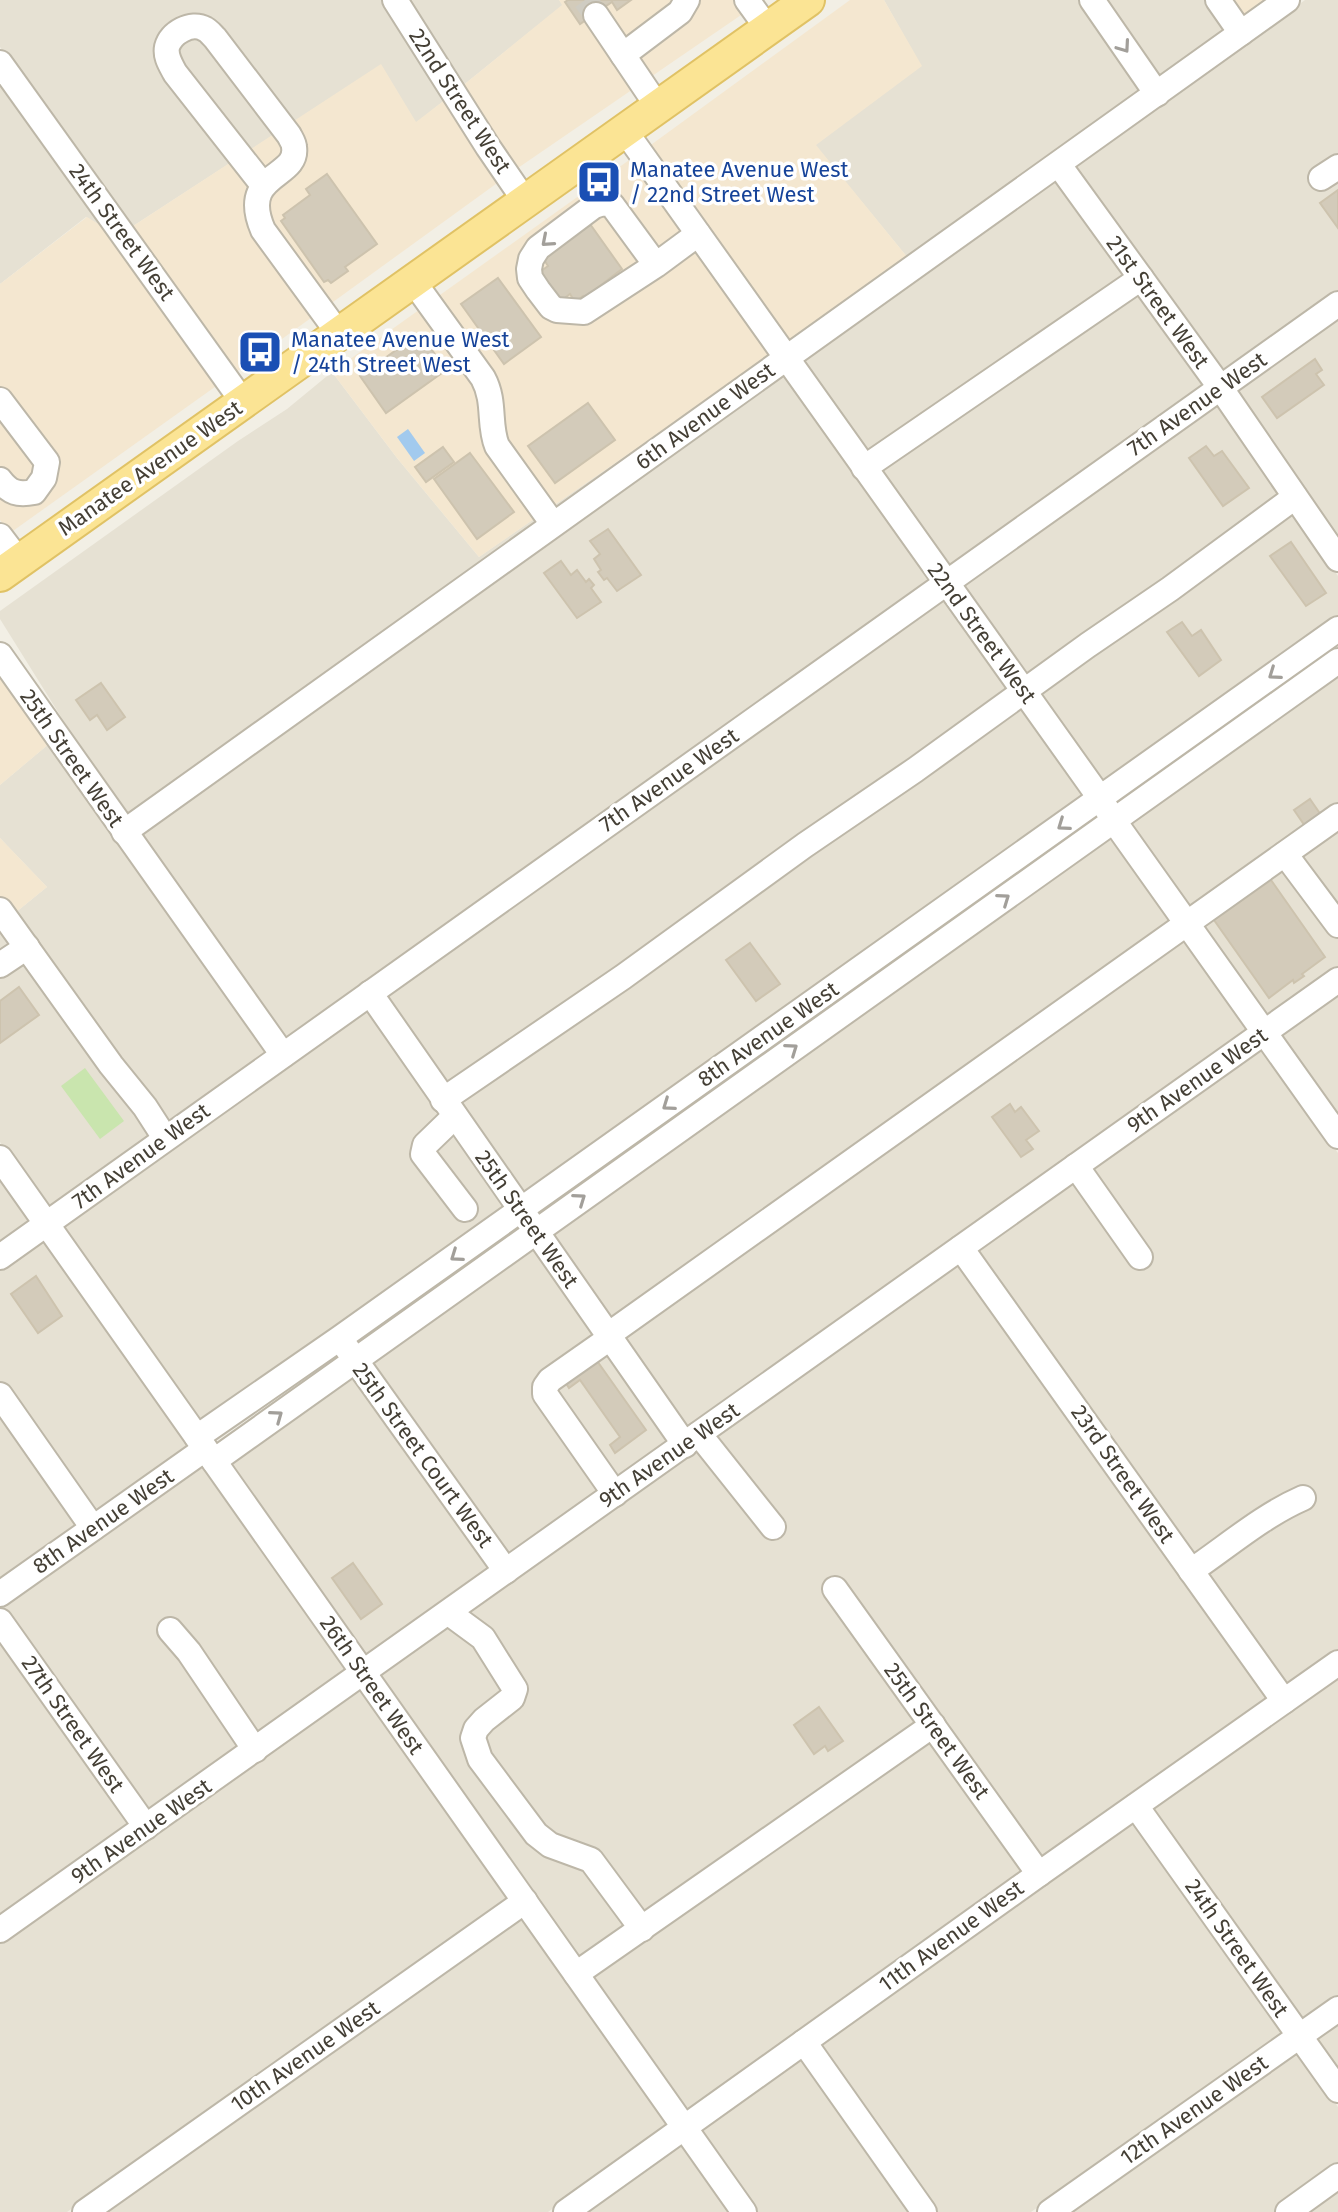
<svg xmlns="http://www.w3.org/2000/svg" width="1338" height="2212" font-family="'Fira Sans',sans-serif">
	<rect width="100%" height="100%" fill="#f2efe5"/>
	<g fill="#e6e1d3">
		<path d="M0,0H384L446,99L416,123L381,65L130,228L0,47Z"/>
		<path d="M406,0H559L563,5L461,87Z"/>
		<path d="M884,0H1211L1231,28L908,258L815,145L921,66Z"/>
		<path d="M1305,0H1338V291L1222,373L1073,168Z"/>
		<path d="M0,80L108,230L86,217L0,284Z"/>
		<path d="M1057,179L1206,384L948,569L800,361Z"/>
		<path d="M1338,317V543L1234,390Z"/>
		<path d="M757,365L125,817L65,731L68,728L0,619V611L238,441L287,409L332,372L397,458L479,557Z"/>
		<path d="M784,372L933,580L285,1041L137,835Z"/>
		<path d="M1219,402L1338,576V616L1102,784L960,586Z"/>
		<path d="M945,598L1086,795L521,1196L383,996Z"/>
		<path d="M1338,674V967L1265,1018L1128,824Z"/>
		<path d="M50,743L269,1052L167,1124L15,913L47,887L0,838V785Z"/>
		<path d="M1112,835L1250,1030L686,1431L548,1235Z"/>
		<path d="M0,925L151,1135L47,1210L0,1142Z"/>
		<path d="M1338,993V1120L1278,1036Z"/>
		<path d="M368,1007L506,1207L199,1423L59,1227Z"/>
		<path d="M1263,1047L1338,1153V1650L1285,1687L975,1251Z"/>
		<path d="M0,1175L32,1221L0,1244Z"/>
		<path d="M44,1238L192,1446L0,1581V1270Z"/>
		<path d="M533,1246L671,1442L507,1557L369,1363Z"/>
		<path d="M960,1262L1270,1698L1040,1860L836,1575L821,1587L918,1722L578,1960L377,1676Z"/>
		<path d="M354,1374L492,1568L365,1659L228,1464Z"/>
		<path d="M204,1463L349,1670L147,1813L1,1606Z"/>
		<path d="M0,1637L132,1824L0,1917Z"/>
		<path d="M1338,1676V1996L1301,2022L1150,1809Z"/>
		<path d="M362,1687L511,1898L67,2212H0V1943Z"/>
		<path d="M931,1739L1025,1871L686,2113L590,1978Z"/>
		<path d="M1134,1820L1286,2033L1031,2212H756L698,2131Z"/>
		<path d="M523,1915L671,2125L548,2212H104Z"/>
		<path d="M1338,2022V2074L1313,2039Z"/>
		<path d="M1298,2050L1338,2107V2212H1068Z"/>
		<path d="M683,2142L733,2212H584Z"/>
	</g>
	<g fill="#f4e7d0">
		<path d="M559,0H735L744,13L515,170L461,87L562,5Z"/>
		<path d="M850,0H884L922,66L816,145L908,258L787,344L648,147Z"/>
		<path d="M1211,0H1269L1231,28Z"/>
		<path d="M381,64L416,122L446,99L500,181L235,373L130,228Z"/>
		<path d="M632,158L772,355L479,557L397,458L332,372Z"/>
		<path d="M87,217L108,230L219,384L10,533L0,520V284Z"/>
		<path d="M0,672L50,743L0,785Z"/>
		<path d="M0,838L47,887L15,913L3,898L0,900Z"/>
	</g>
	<path fill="#c9e5ae" d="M85,1068L124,1121L100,1139L61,1086Z"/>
	<path fill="#a2caee" d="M408,429L425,453L414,461L397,437Z"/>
	<g fill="#d3cbba" stroke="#cdc3ae" stroke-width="2">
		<path d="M568,0H631L617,10L612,2L580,24L565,2Z"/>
		<path d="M327,174L377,244L345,267L348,271L331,283L328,280L324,282L281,221L285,218L283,215L310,195L306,189Z"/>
		<path d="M1338,190V228L1320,203Z"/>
		<path d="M590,224L622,269L584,298L583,296L575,302L570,294L558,303L537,274L548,266L543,258Z"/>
		<path d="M498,278L541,337L504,364L461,304Z"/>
		<path d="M420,333L446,370L386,413L360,376Z"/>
		<path d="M1315,359L1322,370L1316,374L1324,385L1277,418L1262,397Z"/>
		<path d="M588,403L615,440L555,483L528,446Z"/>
		<path d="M1206,446L1214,456L1222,451L1249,488L1223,506L1189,458Z"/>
		<path d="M443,447L454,462L426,482L415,467Z"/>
		<path d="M470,453L514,512L477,539L434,479Z"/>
		<path d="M608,529L641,575L617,591L607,578L604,580L598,572L601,570L594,559L600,554L590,541Z"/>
		<path d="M1291,542L1326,593L1306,606L1270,556Z"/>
		<path d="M561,561L571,575L577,570L586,582L589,579L594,585L591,588L601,602L577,618L544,573Z"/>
		<path d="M1182,622L1192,636L1201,630L1221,660L1199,676L1167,632Z"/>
		<path d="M101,683L125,717L107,730L97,715L90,720L76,700Z"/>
		<path d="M1310,799L1321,815L1305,826L1294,810Z"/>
		<path d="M1271,880L1325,957L1302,974L1304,976L1294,983L1293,980L1269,998L1214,920Z"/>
		<path d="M750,943L780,984L756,1001L726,960Z"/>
		<path d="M19,987L39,1015L0,1043V1001Z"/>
		<path d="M1010,1104L1015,1112L1021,1107L1039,1131L1026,1140L1033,1149L1021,1157L992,1117Z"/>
		<path d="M36,1276L62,1316L38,1333L11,1294Z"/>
		<path d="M595,1358L646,1430L615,1453L610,1445L620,1437L580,1380L569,1388L564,1380Z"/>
		<path d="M353,1563L382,1604L361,1619L332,1578Z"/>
		<path d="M819,1707L843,1741L828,1751L825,1746L814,1754L794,1725Z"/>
	</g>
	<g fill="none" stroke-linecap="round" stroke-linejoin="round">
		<path stroke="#cfccc2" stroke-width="24" stroke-dasharray="24 12" stroke-linecap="butt" d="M585,0L596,15"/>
		<g stroke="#bdb7a8" stroke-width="28">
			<g id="minor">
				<path d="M395,0L488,147L525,201"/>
				<path d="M747,0L768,29"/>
				<path d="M1092,0L1157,94"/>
				<path d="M1218,0L1241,33"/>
				<path d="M596,15L658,107"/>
				<path d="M623,55L680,12L687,0"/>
				<path d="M0,63L243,402"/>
				<path d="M625,131L1100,798L1114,821L1338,1136"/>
				<path d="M1059,165L1220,387L1338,559"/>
				<path d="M1321,178L1338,167"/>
				<path d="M263,185L175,73C171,65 165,57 167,47C171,33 191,21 205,29C208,30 213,36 215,38L289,135C291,139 294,143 294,147C299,179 238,172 263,230L339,334"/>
				<path d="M656,265L584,312L557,310L551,307L538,290L530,278L529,269L531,259L538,248L594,206L603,203L612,205L656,265L698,234"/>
				<path d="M413,281L483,378C496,402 488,424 497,446L553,524"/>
				<path d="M0,400L47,462L44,478L34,492C18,495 10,493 0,480"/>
				<path d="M864,468L1141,278"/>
				<path d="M0,536L19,561"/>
				<path d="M0,655L283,1055"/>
				<path d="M124,832L1287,0"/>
				<path d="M1285,854L1338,925"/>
				<path d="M0,910L111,1065L145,1107L165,1138"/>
				<path d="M0,965L27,947"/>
				<path d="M370,993L685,1445"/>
				<path d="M443,1100L623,977L805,845L915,770L1088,645L1170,589L1295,497"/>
				<path d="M455,1116L425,1145L423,1154L465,1209"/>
				<path d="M0,1158L744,2212"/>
				<path d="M1076,1166L1140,1257"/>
				<path d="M961,1248L1284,1701"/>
				<path d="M0,1257L1338,304"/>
				<path d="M608,1335L1338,816"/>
				<path d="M610,1338L550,1380L545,1387V1394L615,1494"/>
				<path d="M346,1347L506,1571"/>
				<path d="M0,1395L93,1528"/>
				<path d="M699,1434L773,1527"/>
				<path d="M197,1437L340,1338L1338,629"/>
				<path d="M214,1461L1338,661"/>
				<path d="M1191,1571C1228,1546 1262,1516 1303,1498"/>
				<path d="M835,1589L1039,1874"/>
				<path d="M0,1594L205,1449"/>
				<path d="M449,1613L483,1638L515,1689L512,1698L484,1720L476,1729L473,1738L480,1759L536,1834L550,1845L591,1860L642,1929"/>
				<path d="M0,1621L146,1827"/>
				<path d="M170,1630L189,1652L255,1750"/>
				<path d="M1136,1806L1338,2090"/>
				<path d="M0,1930L1338,980"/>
				<path d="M576,1974L933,1725"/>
				<path d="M804,2042L924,2212"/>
				<path d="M85,2212L525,1901"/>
				<path d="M566,2212L1039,1874L1338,1663"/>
				<path d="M1050,2212L1338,2009"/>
				<path d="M1288,2212L1338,2176"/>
			</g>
		</g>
		<g stroke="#e0c265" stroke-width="36">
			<path id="major" d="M0,575L808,0"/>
		</g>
		<use href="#minor" stroke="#fff" stroke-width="24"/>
		<use href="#major" stroke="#fbe494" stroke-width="32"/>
	</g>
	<defs><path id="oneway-chevron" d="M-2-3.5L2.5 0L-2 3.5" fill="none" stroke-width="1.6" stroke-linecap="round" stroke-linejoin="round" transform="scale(2)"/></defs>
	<g stroke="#a29f9a">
		<use href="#oneway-chevron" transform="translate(1124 47) rotate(55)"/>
		<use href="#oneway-chevron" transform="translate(547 241) rotate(139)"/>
		<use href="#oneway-chevron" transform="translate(1274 674) rotate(145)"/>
		<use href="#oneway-chevron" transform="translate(1063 825) rotate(145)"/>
		<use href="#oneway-chevron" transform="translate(1004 899) rotate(-35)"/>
		<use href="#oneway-chevron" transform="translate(792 1049) rotate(-35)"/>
		<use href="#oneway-chevron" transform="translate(668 1105) rotate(145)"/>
		<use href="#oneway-chevron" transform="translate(580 1199) rotate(-35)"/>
		<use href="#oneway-chevron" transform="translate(456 1256) rotate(145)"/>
		<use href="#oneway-chevron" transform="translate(277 1416) rotate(-36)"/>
	</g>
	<defs>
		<g id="bus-square" transform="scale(2.3)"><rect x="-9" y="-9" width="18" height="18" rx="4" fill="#1a4fb4" stroke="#fff"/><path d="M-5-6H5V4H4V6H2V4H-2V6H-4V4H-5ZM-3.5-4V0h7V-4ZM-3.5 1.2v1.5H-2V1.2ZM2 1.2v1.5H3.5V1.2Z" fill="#fff"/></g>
	</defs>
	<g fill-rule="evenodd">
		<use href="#bus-square" x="599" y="182"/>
		<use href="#bus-square" x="260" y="352"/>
	</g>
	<g text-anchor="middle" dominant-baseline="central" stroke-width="7" stroke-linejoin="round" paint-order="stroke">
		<g font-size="22" fill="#443f35" stroke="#fff">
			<text transform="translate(460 101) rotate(57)">22nd Street West</text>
			<text transform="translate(122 232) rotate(54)">24th Street West</text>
			<text transform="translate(1158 302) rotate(54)">21st Street West</text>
			<text transform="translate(1197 404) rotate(-35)">7th Avenue West</text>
			<text transform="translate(705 416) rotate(-36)">6th Avenue West</text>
			<text transform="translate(150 468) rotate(-35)">Manatee Avenue West</text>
			<text transform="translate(982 633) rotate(54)">22nd Street West</text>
			<text transform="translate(72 758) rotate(55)">25th Street West</text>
			<text transform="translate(669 780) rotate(-35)">7th Avenue West</text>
			<text transform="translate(768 1034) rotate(-35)">8th Avenue West</text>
			<text transform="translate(1197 1080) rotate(-35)">9th Avenue West</text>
			<text transform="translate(141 1156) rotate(-36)">7th Avenue West</text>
			<text transform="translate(527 1219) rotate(55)">25th Street West</text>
			<text transform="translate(423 1455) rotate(54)">25th Street Court West</text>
			<text transform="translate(669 1455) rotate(-35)">9th Avenue West</text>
			<text transform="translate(1123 1474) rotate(55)">23rd Street West</text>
			<text transform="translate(103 1521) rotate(-35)">8th Avenue West</text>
			<text transform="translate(372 1685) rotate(55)">26th Street West</text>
			<text transform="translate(73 1724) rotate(55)">27th Street West</text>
			<text transform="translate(937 1731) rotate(54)">25th Street West</text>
			<text transform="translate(141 1831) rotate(-35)">9th Avenue West</text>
			<text transform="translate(951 1936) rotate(-36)">11th Avenue West</text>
			<text transform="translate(1237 1948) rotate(55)">24th Street West</text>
			<text transform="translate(305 2056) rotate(-35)">10th Avenue West</text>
			<text transform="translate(1194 2110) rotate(-35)">12th Avenue West</text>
		</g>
		<g font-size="22" fill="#164399" stroke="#fff" text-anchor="start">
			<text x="630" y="169">Manatee Avenue West<tspan x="630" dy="25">/ 22nd Street West</tspan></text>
			<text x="291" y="339">Manatee Avenue West<tspan x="291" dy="25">/ 24th Street West</tspan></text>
		</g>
	</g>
</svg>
